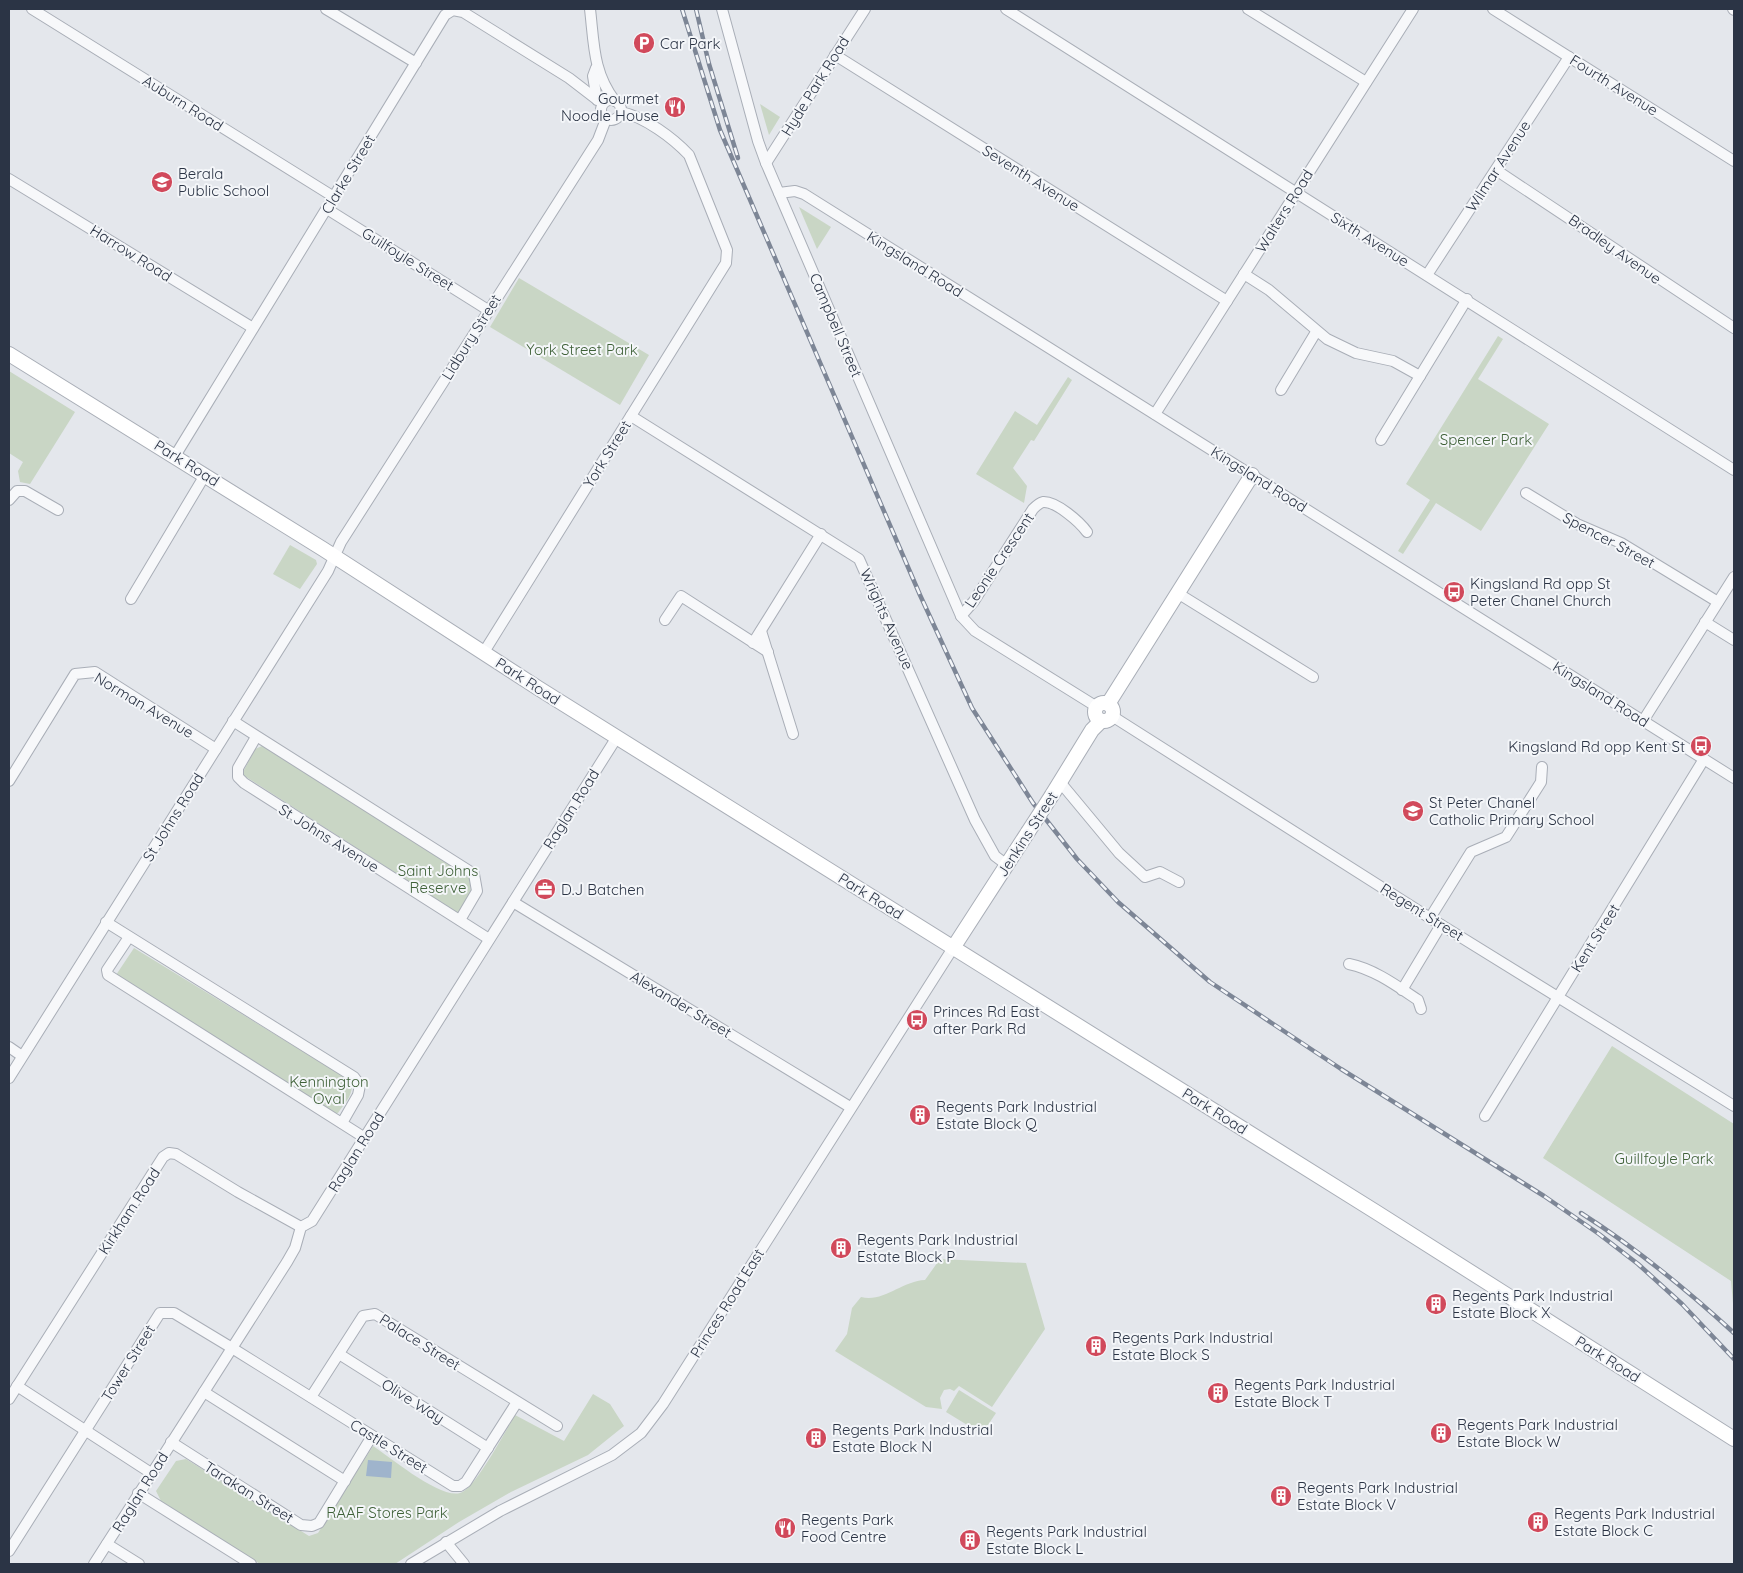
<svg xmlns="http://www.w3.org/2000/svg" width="1743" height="1573" font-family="Quicksand,sans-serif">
	<rect width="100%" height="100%" fill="#e4e7ec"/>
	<g fill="#c9d6c5">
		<path d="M760,104L780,117L769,135Z"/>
		<path d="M799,207L831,227L817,249Z"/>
		<path d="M519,278L649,355L620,405L490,327Z"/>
		<path d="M1498,336L1503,339L1478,379L1549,424L1481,531L1436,503L1403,554L1398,551L1430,500L1406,484Z"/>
		<path d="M9,371L75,412L30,484L20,482L18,471L23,462L9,453Z"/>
		<path d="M1068,377L1072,380L1034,441L1031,440L1013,468L1027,486L1024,503L976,474L1015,411L1037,425Z"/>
		<path d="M290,545L316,560L317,564L300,589L273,574Z"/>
		<path d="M262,746L469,876L471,892L458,913L243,775L244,770L255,749Z"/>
		<path d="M134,948L351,1081C355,1093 345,1103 338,1113L334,1114L116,975Z"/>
		<path d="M1612,1046L1734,1124V1315L1731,1281L1543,1158Z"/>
		<path d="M940,1259L1026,1263L1045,1329L992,1407L959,1386L954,1391L950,1389L944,1390L940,1398L942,1409L926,1407L835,1351L847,1334L852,1308L861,1297C883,1303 902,1281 925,1280Z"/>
		<path d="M959,1390L996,1413L982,1434L946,1412Z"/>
		<path d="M593,1394L610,1404L624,1426L588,1455L511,1492L459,1522L395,1564H260L161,1501L156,1491L176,1461L186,1459L309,1536L318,1533L373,1446C390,1457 440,1499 460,1493C475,1489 506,1430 515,1415L564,1441Z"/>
	</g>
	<path fill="#9fb4cc" d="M368,1460L392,1462L391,1478L366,1476Z"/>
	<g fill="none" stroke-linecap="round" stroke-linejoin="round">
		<g stroke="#a9aeb7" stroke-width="12">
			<g id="street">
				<path d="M32,9L334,197"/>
				<path d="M326,9L416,63"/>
				<path d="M590,9C594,43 593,73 615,101"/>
				<path d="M722,9L758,141L766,163L961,616L975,631L1097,707"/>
				<path d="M1006,9L1734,470"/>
				<path d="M1248,9L1366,82"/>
				<path d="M1493,9L1734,161"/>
				<path d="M1733,9L1734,10"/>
				<path d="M835,55L1227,301"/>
				<path d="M596,68L593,76L597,100"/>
				<circle cx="611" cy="110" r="10"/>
				<path d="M766,163L865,9"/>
				<path d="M1496,170L1734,328"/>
				<path d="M9,179L253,328"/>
				<path d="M779,193L795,191L804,194L1734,778"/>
				<path d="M327,209L488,310"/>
				<path d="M1244,274L1269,290L1327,339L1356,353L1393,361L1420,376"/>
				<path d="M1427,275L1569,57"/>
				<path d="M1281,390L1316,332"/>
				<path d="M1155,414L1413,9"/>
				<path d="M631,416L859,559L975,820L995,856L1007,865"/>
				<path d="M1381,440L1467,299"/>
				<path d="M175,456L445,15L453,10L463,12L569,78L595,98"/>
				<path d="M1526,493L1577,524L1621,543L1718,602"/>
				<path d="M9,500L17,491H25L58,510"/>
				<path d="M1179,594L1313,677"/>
				<path d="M131,599L205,475"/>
				<path d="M961,616L974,601L1033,509C1036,506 1039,503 1043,502C1056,501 1080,522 1087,532"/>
				<path d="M665,620L681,596L768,652"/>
				<path d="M1705,622L1734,640"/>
				<path d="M761,631L793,734"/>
				<path d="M753,643L821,534"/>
				<path d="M484,652L726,263L727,250L689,155C673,138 645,117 621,112"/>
				<path d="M1112,716L1430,918L1734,1106"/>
				<path d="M233,721L474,874L477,891L460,920"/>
				<path d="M1643,721L1734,577"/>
				<path d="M256,737L238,768V777L244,783L489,939"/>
				<path d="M9,781L75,674L95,672L216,749"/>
				<path d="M1060,782L1119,853L1145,877L1160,872L1179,882"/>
				<path d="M513,902L850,1107"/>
				<path d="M1430,918L1471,852L1506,837L1541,782L1542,767"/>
				<path d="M106,922L354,1077L360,1085L358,1095L342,1123"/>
				<path d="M129,937L107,970L108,975L365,1138"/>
				<path d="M1349,964C1374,969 1397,986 1418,1000L1421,1009"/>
				<path d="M1402,990L1441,925"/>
				<path d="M9,1047L22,1056"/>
				<path d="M9,1078L328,571L341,542L598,140L606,119"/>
				<path d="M1485,1116L1704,759"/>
				<path d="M339,1354L488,1448"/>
				<path d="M17,1386L151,1473"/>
				<path d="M204,1392L345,1481"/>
				<path d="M311,1397L363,1316L375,1314L557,1426"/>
				<path d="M9,1399L163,1157L169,1153L176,1154L238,1192L301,1227"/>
				<path d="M171,1442L301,1525L312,1526L319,1523L372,1436"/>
				<path d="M138,1493L251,1564"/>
				<path d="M446,1542L464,1564"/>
				<path d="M107,1544L139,1564"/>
				<path d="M9,1551L160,1313H174L232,1348L453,1486H460L466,1482L517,1402"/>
				<path d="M94,1564L287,1262L295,1248L301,1227L312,1221L617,737"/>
				<path d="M411,1564L500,1511L612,1455L641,1433L663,1404L953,948"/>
			</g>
		</g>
		<g stroke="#a9aeb7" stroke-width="16">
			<g id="secondary">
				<path d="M9,354L323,549L538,688L1376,1212L1734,1439"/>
				<circle cx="1104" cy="712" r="9"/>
				<path d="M1108,704L1252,475"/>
				<path d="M1052,795L1092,730L1101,721"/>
				<path d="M953,948L1028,832"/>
			</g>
		</g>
		<use href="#street" stroke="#f7f8fa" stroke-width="10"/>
		<use href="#secondary" stroke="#fff" stroke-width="14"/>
		<g stroke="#7d8696" stroke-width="4.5">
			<g id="rail">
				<path d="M682,9L720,130L920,595L972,708L1033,803L1077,859L1118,902L1210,982L1341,1069L1544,1196L1599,1234L1638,1264L1682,1304L1734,1359"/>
				<path d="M696,9L709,64L738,158"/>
				<path d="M1581,1213C1636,1248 1686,1289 1734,1333"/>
			</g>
		</g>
		<use href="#rail" stroke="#f4f6f9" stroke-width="2.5" stroke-dasharray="8" stroke-linecap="butt"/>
		<g stroke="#a9aeb7" stroke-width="16" stroke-linecap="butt">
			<path id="secondary-bridge" d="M1028,832L1052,795"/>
		</g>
		<use href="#secondary-bridge" stroke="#fff" stroke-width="14"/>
	</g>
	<defs>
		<g id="parking-disc" transform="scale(1.125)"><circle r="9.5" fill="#d1495b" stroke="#f4f6f9"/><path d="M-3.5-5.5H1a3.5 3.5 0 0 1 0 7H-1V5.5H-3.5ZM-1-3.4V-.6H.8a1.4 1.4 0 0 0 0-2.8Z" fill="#fff"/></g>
		<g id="restaurant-disc" transform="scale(1.125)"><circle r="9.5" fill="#d1495b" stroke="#f4f6f9"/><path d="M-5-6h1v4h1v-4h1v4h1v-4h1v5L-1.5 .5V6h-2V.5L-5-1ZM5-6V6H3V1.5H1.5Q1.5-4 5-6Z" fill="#fff"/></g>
		<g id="school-disc" transform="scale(1.125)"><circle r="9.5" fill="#d1495b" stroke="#f4f6f9"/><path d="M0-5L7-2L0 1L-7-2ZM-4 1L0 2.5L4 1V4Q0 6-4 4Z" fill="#fff"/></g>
		<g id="bus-disc" transform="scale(1.125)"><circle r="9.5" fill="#d1495b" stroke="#f4f6f9"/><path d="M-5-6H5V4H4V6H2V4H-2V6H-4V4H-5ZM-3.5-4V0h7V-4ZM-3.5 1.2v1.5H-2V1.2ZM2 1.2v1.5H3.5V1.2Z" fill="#fff"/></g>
		<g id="office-disc" transform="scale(1.125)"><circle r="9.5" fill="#d1495b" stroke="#f4f6f9"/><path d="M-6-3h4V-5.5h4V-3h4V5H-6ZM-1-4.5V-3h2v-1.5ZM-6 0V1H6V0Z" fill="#fff"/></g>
		<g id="building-disc" transform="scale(1.125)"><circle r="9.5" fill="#d1495b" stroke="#f4f6f9"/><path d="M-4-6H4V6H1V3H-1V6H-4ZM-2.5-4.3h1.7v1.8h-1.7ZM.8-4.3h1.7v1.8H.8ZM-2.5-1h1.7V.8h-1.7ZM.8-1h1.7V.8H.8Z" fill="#fff"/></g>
	</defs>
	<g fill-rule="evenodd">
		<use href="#parking-disc" x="644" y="43"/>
		<use href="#restaurant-disc" x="675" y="107"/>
		<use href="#school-disc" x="162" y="182"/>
		<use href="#bus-disc" x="1454" y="592"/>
		<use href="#bus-disc" x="1701" y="746"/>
		<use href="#school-disc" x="1413" y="811"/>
		<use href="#office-disc" x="545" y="889"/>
		<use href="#bus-disc" x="917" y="1020"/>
		<use href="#building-disc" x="920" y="1115"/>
		<use href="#building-disc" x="841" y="1248"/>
		<use href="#building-disc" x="1436" y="1304"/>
		<use href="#building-disc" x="1096" y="1346"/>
		<use href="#building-disc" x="1218" y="1393"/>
		<use href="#building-disc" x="1441" y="1433"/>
		<use href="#building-disc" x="816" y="1438"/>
		<use href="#building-disc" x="1281" y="1496"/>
		<use href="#building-disc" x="1538" y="1522"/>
		<use href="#restaurant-disc" x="785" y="1528"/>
		<use href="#building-disc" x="970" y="1540"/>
	</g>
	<g text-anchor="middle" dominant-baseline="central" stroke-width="4" stroke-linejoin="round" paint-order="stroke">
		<g font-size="15" fill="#2b3445" stroke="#f4f6f9" text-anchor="start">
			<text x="660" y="43">Car Park</text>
			<text x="659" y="98" text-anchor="end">Gourmet<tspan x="659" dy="17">Noodle House</tspan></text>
			<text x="178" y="173">Berala<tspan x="178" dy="17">Public School</tspan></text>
			<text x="1470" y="583">Kingsland Rd opp St<tspan x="1470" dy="17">Peter Chanel Church</tspan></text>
			<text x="1685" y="746" text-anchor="end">Kingsland Rd opp Kent St</text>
			<text x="1429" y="802">St Peter Chanel<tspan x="1429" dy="17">Catholic Primary School</tspan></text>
			<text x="561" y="889">D.J Batchen</text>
			<text x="933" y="1011">Princes Rd East<tspan x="933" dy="17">after Park Rd</tspan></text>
			<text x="936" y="1106">Regents Park Industrial<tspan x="936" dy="17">Estate Block Q</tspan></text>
			<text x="857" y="1239">Regents Park Industrial<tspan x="857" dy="17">Estate Block P</tspan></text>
			<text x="1452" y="1295">Regents Park Industrial<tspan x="1452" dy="17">Estate Block X</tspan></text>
			<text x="1112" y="1337">Regents Park Industrial<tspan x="1112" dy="17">Estate Block S</tspan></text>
			<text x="1234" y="1384">Regents Park Industrial<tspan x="1234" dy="17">Estate Block T</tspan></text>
			<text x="1457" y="1424">Regents Park Industrial<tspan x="1457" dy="17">Estate Block W</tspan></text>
			<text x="832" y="1429">Regents Park Industrial<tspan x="832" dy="17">Estate Block N</tspan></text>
			<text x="1297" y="1487">Regents Park Industrial<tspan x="1297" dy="17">Estate Block V</tspan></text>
			<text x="1554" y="1513">Regents Park Industrial<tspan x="1554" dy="17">Estate Block C</tspan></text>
			<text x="801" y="1519">Regents Park<tspan x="801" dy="17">Food Centre</tspan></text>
			<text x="986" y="1531">Regents Park Industrial<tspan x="986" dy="17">Estate Block L</tspan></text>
		</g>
		<g font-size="15" fill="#2b3445" stroke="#f4f6f9">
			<text transform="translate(1614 85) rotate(32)">Fourth Avenue</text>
			<text transform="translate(815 86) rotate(-58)">Hyde Park Road</text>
			<text transform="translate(183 103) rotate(32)">Auburn Road</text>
			<text transform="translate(1498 166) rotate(-57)">Wilmar Avenue</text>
			<text transform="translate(348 174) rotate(-59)">Clarke Street</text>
			<text transform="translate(1031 178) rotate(32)">Seventh Avenue</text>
			<text transform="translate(1284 211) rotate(-58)">Walters Road</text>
			<text transform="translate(1370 239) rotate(32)">Sixth Avenue</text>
			<text transform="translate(1615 249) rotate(35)">Bradley Avenue</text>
			<text transform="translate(131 253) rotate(32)">Harrow Road</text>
			<text transform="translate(408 259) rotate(32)">Guilfoyle Street</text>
			<text transform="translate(915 264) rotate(32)">Kingsland Road</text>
			<text transform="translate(836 325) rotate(67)">Campbell Street</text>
			<text transform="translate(471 337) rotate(-58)">Lidbury Street</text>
			<text transform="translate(607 454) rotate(-58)">York Street</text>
			<text transform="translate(187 463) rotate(32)">Park Road</text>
			<text transform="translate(1259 479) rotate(32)">Kingsland Road</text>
			<text transform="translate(1609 540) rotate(28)">Spencer Street</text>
			<text transform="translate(999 560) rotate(-56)">Leonie Crescent</text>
			<text transform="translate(887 619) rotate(66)">Wrights Avenue</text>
			<text transform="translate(528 681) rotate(33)">Park Road</text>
			<text transform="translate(1601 694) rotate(32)">Kingsland Road</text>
			<text transform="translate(144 705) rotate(31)">Norman Avenue</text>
			<text transform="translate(571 809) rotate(-58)">Raglan Road</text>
			<text transform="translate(173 817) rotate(-58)">St Johns Road</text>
			<text transform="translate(1027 834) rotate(-57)">Jenkins Street</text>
			<text transform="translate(329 838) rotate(32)">St Johns Avenue</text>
			<text transform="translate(871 896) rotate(32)">Park Road</text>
			<text transform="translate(1422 912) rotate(32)">Regent Street</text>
			<text transform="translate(1595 938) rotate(-58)">Kent Street</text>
			<text transform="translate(681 1004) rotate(31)">Alexander Street</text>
			<text transform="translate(1215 1111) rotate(32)">Park Road</text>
			<text transform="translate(356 1152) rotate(-58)">Raglan Road</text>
			<text transform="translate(129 1211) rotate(-57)">Kirkham Road</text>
			<text transform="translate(727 1303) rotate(-58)">Princes Road East</text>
			<text transform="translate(420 1342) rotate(32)">Palace Street</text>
			<text transform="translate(1608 1359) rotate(32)">Park Road</text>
			<text transform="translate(128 1363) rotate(-58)">Tower Street</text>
			<text transform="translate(413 1401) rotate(32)">Olive Way</text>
			<text transform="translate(389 1446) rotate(32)">Castle Street</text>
			<text transform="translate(140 1492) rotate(-58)">Raglan Road</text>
			<text transform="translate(249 1492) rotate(32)">Tarakan Street</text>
		</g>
		<g font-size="15" fill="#3f6138" stroke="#f4f6f9">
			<text x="582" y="349">York Street Park</text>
			<text x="1486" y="439">Spencer Park</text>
			<text x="438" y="870">Saint Johns<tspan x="438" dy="17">Reserve</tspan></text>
			<text x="329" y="1081">Kennington<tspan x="329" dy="17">Oval</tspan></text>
			<text x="1664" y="1158">Guillfoyle Park</text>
			<text x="387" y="1512">RAAF Stores Park</text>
		</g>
	</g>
	<rect width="1743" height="1573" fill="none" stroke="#2b3445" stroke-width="20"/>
</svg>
